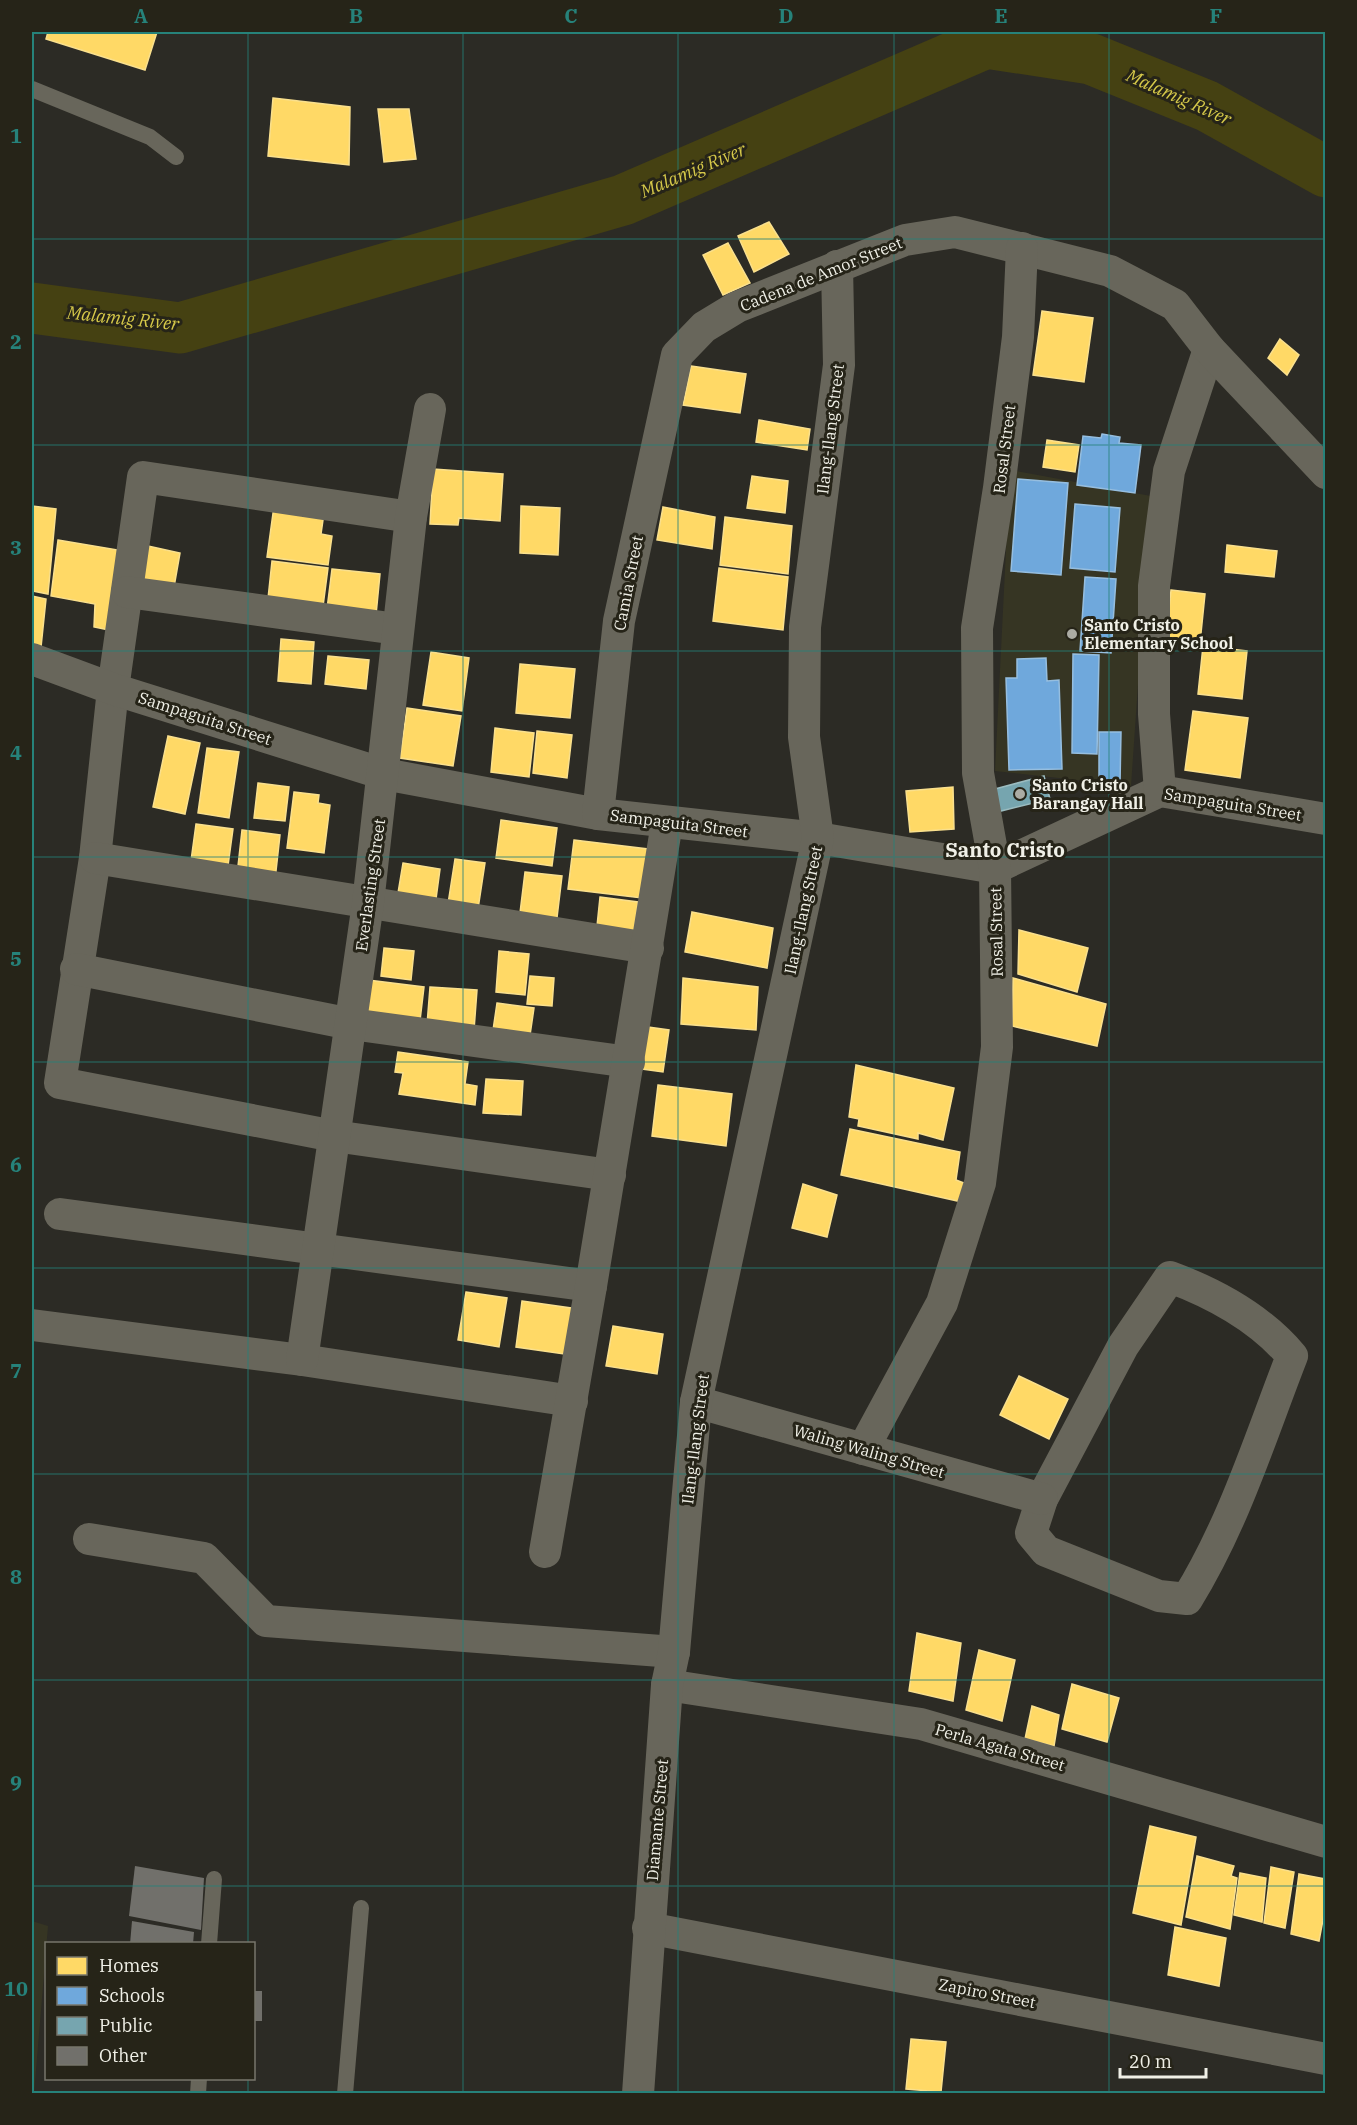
<svg xmlns="http://www.w3.org/2000/svg" width="1357" height="2125" font-family="'IBM Plex Serif',serif">
	<rect width="100%" height="100%" fill="#2c2b25"/>
	<g fill="#363523">
		<path d="M1010,470L1151,496L1131,786L995,771Z"/>
		<path d="M32,1921L48,1926L34,2094L32,2093Z"/>
	</g>
	<g fill="#ffd966" stroke="#fae08d" stroke-width="1.5">
		<path d="M48,32H157L145,70L46,39Z"/>
		<path d="M273,98L350,107L349,165L268,156Z"/>
		<path d="M378,109H409L416,159L384,162Z"/>
		<path d="M769,222L789,254L754,272L738,236Z"/>
		<path d="M728,243L750,283L723,295L703,255Z"/>
		<path d="M1042,311L1093,318L1084,382L1033,375Z"/>
		<path d="M1280,339L1299,355L1287,375L1268,358Z"/>
		<path d="M691,366L746,374L740,413L683,405Z"/>
		<path d="M759,420L810,429L807,450L756,442Z"/>
		<path d="M1047,440L1079,445L1075,472L1043,467Z"/>
		<path d="M433,469L503,474L500,521L459,518L458,525L430,524Z"/>
		<path d="M752,476L788,481L785,513L747,508Z"/>
		<path d="M32,506L56,509L48,594L32,591Z"/>
		<path d="M274,506L324,513L321,534L332,536L328,565L267,557Z"/>
		<path d="M521,506L560,508L558,555L520,553Z"/>
		<path d="M663,507L715,517L712,549L657,540Z"/>
		<path d="M725,517L792,526L788,574L720,565Z"/>
		<path d="M58,540L124,551L114,631L94,627L95,604L51,596Z"/>
		<path d="M1227,545L1277,551L1274,577L1225,572Z"/>
		<path d="M148,546L180,553L174,587L142,580Z"/>
		<path d="M272,561L328,568L322,614L267,608Z"/>
		<path d="M719,568L788,577L783,630L713,621Z"/>
		<path d="M332,569L380,574L376,615L327,609Z"/>
		<path d="M1171,590L1205,594L1200,643L1166,639Z"/>
		<path d="M32,596L46,599L41,647L32,645Z"/>
		<path d="M281,639L314,642L311,684L278,681Z"/>
		<path d="M1203,646L1247,651L1242,699L1198,694Z"/>
		<path d="M431,652L469,658L462,711L423,705Z"/>
		<path d="M328,656L369,660L366,689L325,684Z"/>
		<path d="M520,664L575,669L570,718L516,713Z"/>
		<path d="M407,708L461,716L453,766L400,758Z"/>
		<path d="M1193,711L1248,718L1240,778L1185,770Z"/>
		<path d="M495,728L534,733L529,777L491,772Z"/>
		<path d="M537,731L572,735L567,778L533,773Z"/>
		<path d="M168,736L200,743L185,814L153,807Z"/>
		<path d="M207,748L239,752L229,818L198,813Z"/>
		<path d="M258,783L289,787L285,821L254,818Z"/>
		<path d="M953,787L954,829L910,832L906,791Z"/>
		<path d="M294,792L319,795L318,803L330,805L324,853L287,848Z"/>
		<path d="M501,820L557,828L552,866L496,858Z"/>
		<path d="M196,824L233,829L227,873L190,868Z"/>
		<path d="M242,830L280,835L275,880L237,875Z"/>
		<path d="M574,840L648,849L642,898L568,889Z"/>
		<path d="M455,859L485,863L478,909L448,904Z"/>
		<path d="M403,863L440,869L436,899L398,893Z"/>
		<path d="M525,872L562,876L556,926L519,921Z"/>
		<path d="M600,897L638,902L634,931L597,926Z"/>
		<path d="M692,912L773,928L767,968L685,952Z"/>
		<path d="M1019,930L1088,948L1077,992L1018,974Z"/>
		<path d="M384,948L414,951L411,980L381,976Z"/>
		<path d="M499,951L529,954L525,995L496,992Z"/>
		<path d="M530,976L554,978L552,1006L527,1004Z"/>
		<path d="M683,978L758,987L756,1030L681,1024Z"/>
		<path d="M1013,978L1106,1004L1097,1046L1012,1026Z"/>
		<path d="M368,980L424,987L419,1029L363,1022Z"/>
		<path d="M430,987L477,990L474,1030L427,1025Z"/>
		<path d="M497,1003L534,1008L529,1042L492,1037Z"/>
		<path d="M641,1026L669,1030L663,1072L635,1068Z"/>
		<path d="M398,1052L468,1062L465,1084L477,1086L475,1105L399,1094L403,1073L395,1072Z"/>
		<path d="M856,1065L954,1088L943,1140L918,1133V1139L858,1126L859,1119L849,1117Z"/>
		<path d="M486,1079L523,1081L521,1115L483,1113Z"/>
		<path d="M658,1085L732,1094L726,1146L652,1136Z"/>
		<path d="M850,1129L960,1152L956,1180L964,1183L962,1202L841,1175Z"/>
		<path d="M803,1184L837,1195L827,1237L792,1228Z"/>
		<path d="M466,1292L507,1298L499,1347L458,1340Z"/>
		<path d="M522,1301L578,1309L571,1355L516,1347Z"/>
		<path d="M613,1326L663,1334L657,1374L606,1366Z"/>
		<path d="M1019,1376L1068,1399L1049,1439L1000,1415Z"/>
		<path d="M917,1633L961,1643L953,1701L909,1691Z"/>
		<path d="M979,1650L1015,1660L1002,1721L966,1710Z"/>
		<path d="M1072,1684L1119,1698L1107,1742L1062,1729Z"/>
		<path d="M1032,1706L1059,1715L1054,1746L1025,1739Z"/>
		<path d="M1150,1826L1196,1837L1181,1925L1133,1913Z"/>
		<path d="M1197,1856L1234,1866L1231,1876L1237,1878L1230,1929L1186,1917Z"/>
		<path d="M1271,1867L1294,1872L1285,1928L1264,1923Z"/>
		<path d="M1240,1873L1266,1878L1262,1922L1234,1915Z"/>
		<path d="M1299,1874L1326,1879V1904L1319,1941L1291,1934Z"/>
		<path d="M1175,1927L1226,1938L1219,1986L1168,1975Z"/>
		<path d="M911,2039L946,2042L941,2092L906,2089Z"/>
	</g>
	<g fill="#6fa8dc" stroke="#96bedf" stroke-width="1.5">
		<path d="M1102,434L1120,437L1119,443L1141,445L1135,493L1077,485L1083,436L1101,438Z"/>
		<path d="M1018,479L1068,483L1061,575L1011,571Z"/>
		<path d="M1075,504L1120,508L1115,572L1070,568Z"/>
		<path d="M1085,577L1116,579L1111,653L1080,651Z"/>
		<path d="M1073,654L1099,655L1097,754L1072,753Z"/>
		<path d="M1046,658L1047,681L1059,680L1062,769L1009,770L1006,678H1017V659Z"/>
		<path d="M1099,732H1121L1120,784L1099,783Z"/>
	</g>
	<path fill="#76a5af" stroke="#9bbcc0" stroke-width="1.5" d="M1044,776L1050,799L997,812L991,790Z"/>
	<g fill="none" stroke-linecap="round" stroke-linejoin="round">
		<path stroke="#454112" stroke-width="51" d="M32,308L180,328L623,200L986,43L1091,59L1207,106L1326,172"/>
	</g>
	<g fill="#71706b">
		<path d="M135,1866L204,1878L201,1930L129,1916Z"/>
		<path d="M132,1921L194,1932L193,1944H130Z"/>
		<rect x="254" y="1991" width="8" height="30"/>
	</g>
	<g fill="none" stroke-linecap="round" stroke-linejoin="round">
		<g stroke="#68665b" stroke-width="16">
			<path d="M32,89L150,137L176,157"/>
			<path d="M209,1944L214,1879"/>
			<path d="M198,2094L199,2078"/>
			<path d="M345,2094L361,1908"/>
		</g>
		<g stroke="#68665b" stroke-width="32">
			<path d="M411,517L143,477L113,689L95,858L60,1083L334,1136L610,1175"/>
			<path d="M127,592L397,629"/>
			<path d="M32,659L113,689L384,774L598,814L818,838L995,868L1160,791L1326,819"/>
			<path d="M1160,791L1154,714V586L1169,471L1209,349"/>
			<path d="M598,814L619,621L677,355L704,327L737,307L905,240L955,232L1110,271L1175,305L1209,349L1326,473"/>
			<path d="M95,858L648,948"/>
			<path d="M76,969L351,1024L629,1062"/>
			<path d="M60,1214L591,1286"/>
			<path d="M1170,1277C1216,1294 1260,1318 1292,1356C1260,1438 1234,1523 1187,1599L1159,1596L1046,1551L1031,1533L1042,1499L1123,1346Z"/>
			<path d="M32,1325L302,1360L572,1401"/>
			<path d="M302,1360L368,903L411,517L430,409"/>
			<path d="M696,1402L1042,1499"/>
			<path d="M863,1449L942,1303L980,1183L997,1047L995,868L978,773L977,628L999,488L1018,337L1022,248"/>
			<path d="M89,1539L204,1558L266,1621L674,1652"/>
			<path d="M545,1552L591,1286L667,823"/>
			<path d="M667,1685L921,1724L1326,1842"/>
			<path d="M648,1928L1326,2059"/>
			<path d="M638,2094L667,1685L674,1652L696,1402L818,838L804,737L805,627L839,365L837,266"/>
		</g>
	</g>
	<path fill="none" stroke="#26827a" stroke-width="1.5" stroke-opacity="0.55" d="M248,32V1944M463,32V2094M678,32V2094M894,32V2094M1109,32V2094M32,239H1326M32,445H1326M32,651H1326M32,857H1326M32,1062H1326M32,1268H1326M32,1474H1326M32,1680H1326M32,1886H1326M248,2078V2094"/>
	<g fill="#ababa3" stroke="#262418" stroke-width="2">
		<circle cx="1072" cy="634" r="6"/>
		<circle cx="1020" cy="794" r="6"/>
	</g>
	<g text-anchor="middle" dominant-baseline="central" stroke-width="6" stroke-linejoin="round" paint-order="stroke">
		<g font-size="16" fill="#f0f0e7" stroke="#262418">
			<text transform="translate(821 274) rotate(-22)">Cadena de Amor Street</text>
			<text transform="translate(830 429) rotate(-83)">Ilang-Ilang Street</text>
			<text transform="translate(1004 449) rotate(-83)">Rosal Street</text>
			<text transform="translate(628 583) rotate(-79)">Camia Street</text>
			<text transform="translate(205 718) rotate(18)">Sampaguita Street</text>
			<text transform="translate(1233 804) rotate(9)">Sampaguita Street</text>
			<text transform="translate(679 823) rotate(7)">Sampaguita Street</text>
			<text transform="translate(370 885) rotate(-82)">Everlasting Street</text>
			<text transform="translate(803 910) rotate(-78)">Ilang-Ilang Street</text>
			<text transform="translate(996 932) rotate(-91)">Rosal Street</text>
			<text transform="translate(695 1439) rotate(-83)">Ilang-Ilang Street</text>
			<text transform="translate(869 1451) rotate(16)">Waling Waling Street</text>
			<text transform="translate(1000 1747) rotate(16)">Perla Agata Street</text>
			<text transform="translate(657 1820) rotate(-85)">Diamante Street</text>
			<text transform="translate(987 1993) rotate(11)">Zapiro Street</text>
		</g>
		<g font-size="16" font-weight="bold" fill="#f0f0e7" stroke="#262418" text-anchor="start">
			<text x="1084" y="625">Santo Cristo<tspan x="1084" dy="18">Elementary School</tspan></text>
			<text x="1032" y="785">Santo Cristo<tspan x="1032" dy="18">Barangay Hall</tspan></text>
		</g>
		<g font-size="18" font-style="italic" fill="#d5c849" stroke="#262418">
			<text transform="translate(1179 97) rotate(24)">Malamig River</text>
			<text transform="translate(693 170) rotate(-23)">Malamig River</text>
			<text transform="translate(123 318) rotate(6)">Malamig River</text>
		</g>
		<g font-size="20" font-weight="bold" fill="#f0f0e7" stroke="#262418">
			<text x="1005" y="849">Santo Cristo</text>
		</g>
	</g>
	<rect width="1357" height="2125" fill="none" stroke="#262418" stroke-width="66"/>
	<rect x="45" y="1942" width="210" height="138" fill="#262418" stroke="#77766b" stroke-width="1.5"/>
	<rect x="57" y="1957" width="30" height="18" fill="#ffd966" stroke="#77766b" stroke-width="1.5"/>
	<text x="99" y="1972" font-size="18" fill="#f0f0e7">Homes</text>
	<rect x="57" y="1987" width="30" height="18" fill="#6fa8dc" stroke="#77766b" stroke-width="1.5"/>
	<text x="99" y="2002" font-size="18" fill="#f0f0e7">Schools</text>
	<rect x="57" y="2017" width="30" height="18" fill="#76a5af" stroke="#77766b" stroke-width="1.5"/>
	<text x="99" y="2032" font-size="18" fill="#f0f0e7">Public</text>
	<rect x="57" y="2047" width="30" height="18" fill="#71706b" stroke="#77766b" stroke-width="1.5"/>
	<text x="99" y="2062" font-size="18" fill="#f0f0e7">Other</text>
	<path d="M1120 2068v9h86v-9" fill="none" stroke="#f0f0e7" stroke-width="3"/>
	<text x="1129" y="2068" font-size="18" fill="#f0f0e7" stroke="#262418" stroke-width="4.5" paint-order="stroke">20 m</text>
	<rect x="33" y="33" width="1291" height="2059" fill="none" stroke="#26827a" stroke-width="2"/>
	<g font-size="20" text-anchor="middle" font-weight="bold" fill="#26827a">
		<text x="141" y="23">A</text>
		<text x="356" y="23">B</text>
		<text x="571" y="23">C</text>
		<text x="786" y="23">D</text>
		<text x="1001" y="23">E</text>
		<text x="1216" y="23">F</text>
		<text x="16" y="143">1</text>
		<text x="16" y="349">2</text>
		<text x="16" y="555">3</text>
		<text x="16" y="760">4</text>
		<text x="16" y="966">5</text>
		<text x="16" y="1172">6</text>
		<text x="16" y="1378">7</text>
		<text x="16" y="1584">8</text>
		<text x="16" y="1790">9</text>
		<text x="16" y="1996">10</text>
	</g>
</svg>
